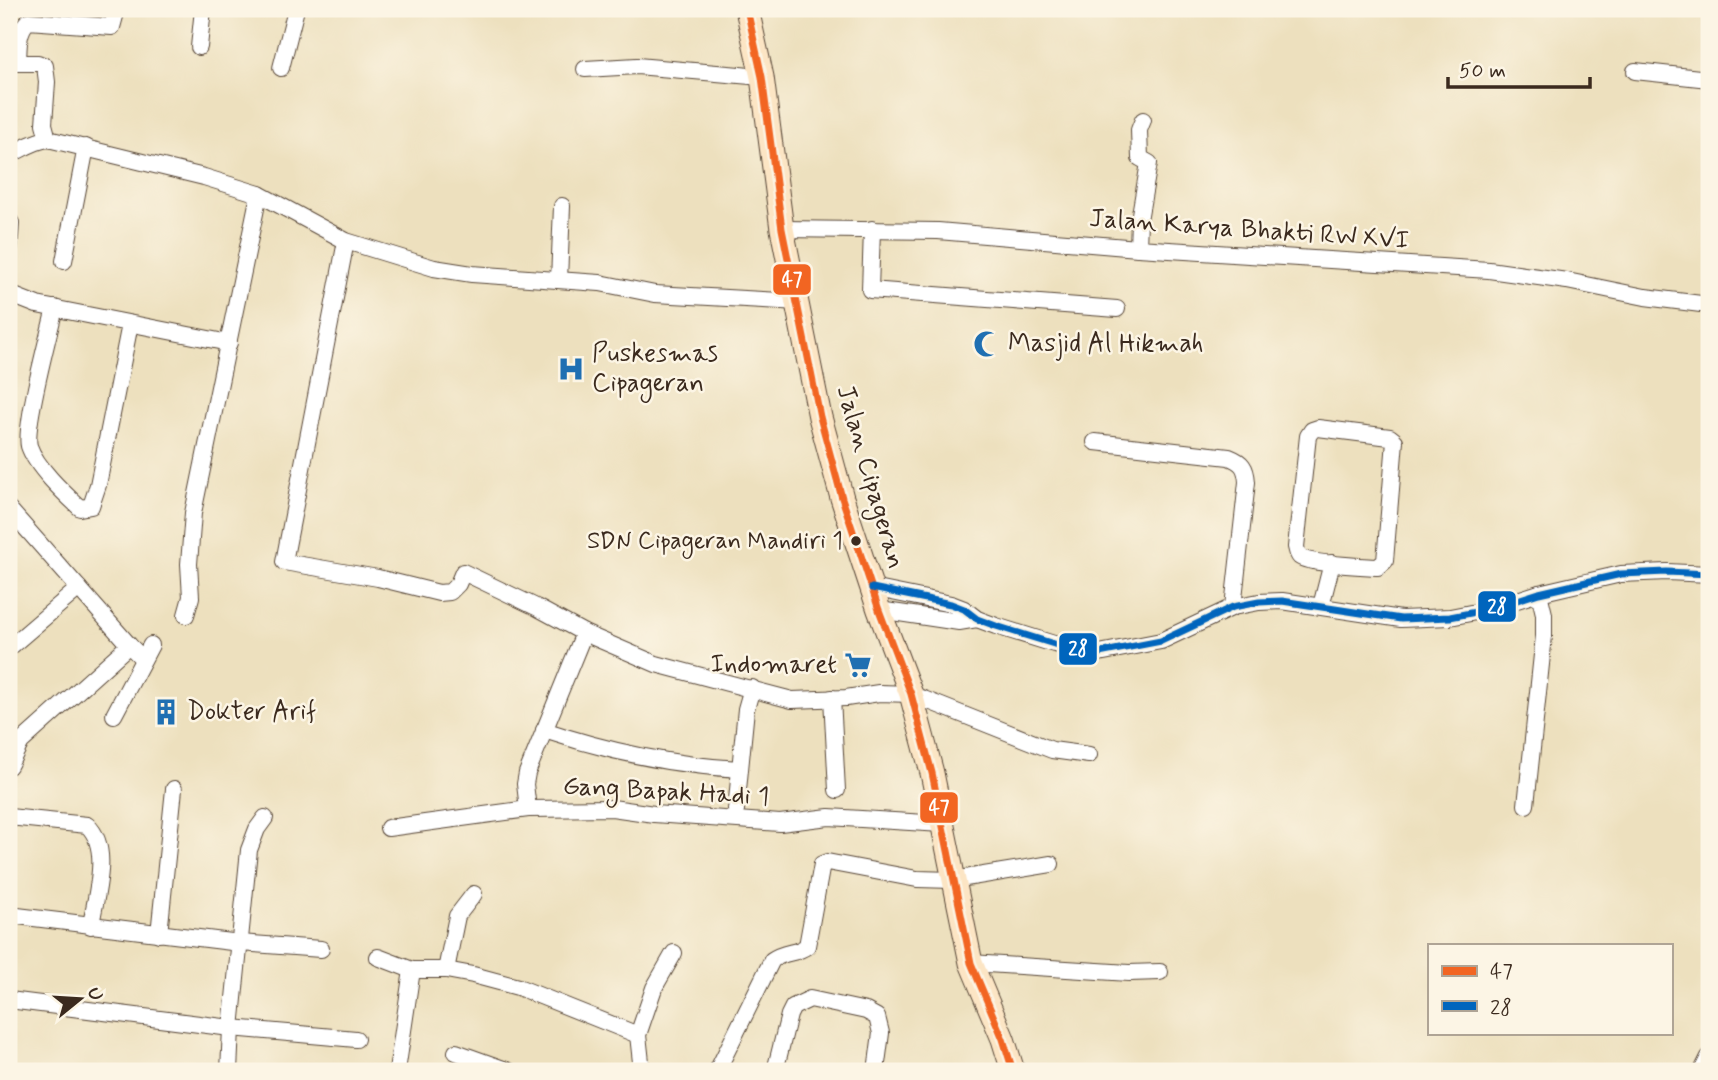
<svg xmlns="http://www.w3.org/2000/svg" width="1718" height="1080" font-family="Mynerve,sans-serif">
	<rect width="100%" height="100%" fill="#fcf5e5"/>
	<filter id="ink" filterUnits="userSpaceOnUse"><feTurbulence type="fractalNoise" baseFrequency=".0143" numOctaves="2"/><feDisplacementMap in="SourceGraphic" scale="14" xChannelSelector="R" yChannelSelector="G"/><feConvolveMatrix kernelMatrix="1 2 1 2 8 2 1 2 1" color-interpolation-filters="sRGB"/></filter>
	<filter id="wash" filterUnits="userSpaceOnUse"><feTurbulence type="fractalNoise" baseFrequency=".00686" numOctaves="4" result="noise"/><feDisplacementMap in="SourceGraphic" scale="28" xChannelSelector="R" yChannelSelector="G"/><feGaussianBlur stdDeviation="1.57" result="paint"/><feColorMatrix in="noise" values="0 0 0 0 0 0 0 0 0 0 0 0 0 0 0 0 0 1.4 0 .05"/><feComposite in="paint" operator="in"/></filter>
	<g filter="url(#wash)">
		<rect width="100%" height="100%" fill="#ede0be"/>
	</g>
	<g filter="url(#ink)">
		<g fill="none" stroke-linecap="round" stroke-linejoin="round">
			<g stroke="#564536" stroke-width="18">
				<g id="street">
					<path d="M199,47L203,9"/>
					<path d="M18,62C19,48 17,32 28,21L112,27L117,9"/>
					<path d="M10,63H38L45,66L47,82L44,124L48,139"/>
					<path d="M281,68L296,9"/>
					<path d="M585,69L637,66L762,77"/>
					<path d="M1635,71L1709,79"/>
					<path d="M9,155C23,149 33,141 48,139L204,177L259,194L346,241L434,268L472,274L600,283L655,294L799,302"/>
					<path d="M9,220L11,223L9,251"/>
					<path d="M782,229L938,231L1138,248L1489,270L1567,281L1645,297L1709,305"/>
					<path d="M872,229L870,290L1117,309"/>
					<path d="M346,241L284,562L378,578L439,593L450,592L458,584L463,572L536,607L584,633L656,664L792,700L846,698L879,693L911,694L1052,750L1089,755"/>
					<path d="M1138,248L1139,220L1149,163L1140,158L1139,130L1143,120"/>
					<path d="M64,261L86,147"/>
					<path d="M559,280L562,206"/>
					<path d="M9,294L37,305L229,343"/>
					<path d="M55,308C49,333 24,427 29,446C36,467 64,493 80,508L91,506L98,485L130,324"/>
					<path d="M1318,428L1390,437L1395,441L1385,561L1378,567C1365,566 1309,564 1300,557C1297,554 1297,550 1296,547L1308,436L1312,430Z"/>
					<path d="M1095,442L1229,457C1242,462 1246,467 1247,482L1233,607"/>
					<path d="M9,509L129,645L143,659"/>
					<path d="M872,588L951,604L964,609L977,619L996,626L1054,644L1099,653L1161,641L1233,607L1259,602L1282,601L1401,619L1450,617L1486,610L1539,593L1621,574L1667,572L1709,574"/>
					<path d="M1321,606L1332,563"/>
					<path d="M879,610L959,622L977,619"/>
					<path d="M186,615L191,597L189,564L193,513L259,194"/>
					<path d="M9,648L79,588"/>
					<path d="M832,698L837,790"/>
					<path d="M114,715L151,645"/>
					<path d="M544,730C609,752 671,765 739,769"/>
					<path d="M9,766L21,742L129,645"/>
					<path d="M1526,805L1544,636V614L1539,593"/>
					<path d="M528,809L525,784L527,773L584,633"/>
					<path d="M736,810L746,709L752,688"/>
					<path d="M9,817L87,825C112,848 95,896 91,926"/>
					<path d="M388,828L528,809L612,808L654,814L780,823L829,817L942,824"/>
					<path d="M9,915L240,943L321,949"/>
					<path d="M159,934L174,789"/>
					<path d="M378,957L412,970H446L473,975L518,987L638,1035"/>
					<path d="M971,963L1129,973L1160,972"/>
					<path d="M446,970L457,916L474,894"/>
					<path d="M9,1000L231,1028L356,1039"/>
					<path d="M456,1052L509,1071"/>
					<path d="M229,1071L231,1028L249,850L257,829L265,818"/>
					<path d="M397,1071L412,970"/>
					<path d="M642,1071L638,1035L654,988L674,953"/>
					<path d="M717,1071L772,960C785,951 797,954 807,946L822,864L827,862L917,879L953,880L1051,864"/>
					<path d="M775,1071L789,1015L793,1007L810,999L866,1011L877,1017L881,1033L876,1071"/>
					<path d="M1702,1071L1709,1057"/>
				</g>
			</g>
			<g stroke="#564536" stroke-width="25">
				<path id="secondary" d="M747,9L762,77L782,229L820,417L842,498L879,610L911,694L932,773L971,963L1003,1039L1013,1071"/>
			</g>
			<use href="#street" stroke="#fff" stroke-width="16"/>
			<use href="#secondary" stroke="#fce5c4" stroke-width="23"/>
			<g stroke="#fcf5e5" stroke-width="12">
				<path id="bus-1" d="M747,9L762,77L782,229L820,417L842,498L879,610L911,694L932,773L971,963L1003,1039L1013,1071"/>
			</g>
			<g stroke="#fcf5e5" stroke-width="12">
				<path id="bus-2" d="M872,588L951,604L964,609L977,619L996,626L1054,644L1099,653L1161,641L1233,607L1259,602L1282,601L1401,619L1450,617L1486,610L1539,593L1621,574L1667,572L1709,574"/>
			</g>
			<use href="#bus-1" stroke="#f26522" stroke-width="7"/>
			<use href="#bus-2" stroke="#0065bd" stroke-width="7"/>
		</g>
	</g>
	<defs>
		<g id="mosque-bare" transform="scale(2.1)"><path d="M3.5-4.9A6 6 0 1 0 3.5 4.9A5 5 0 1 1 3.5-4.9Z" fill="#1f6fb2" stroke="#fcf5e5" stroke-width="2.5" paint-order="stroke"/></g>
		<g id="hospital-bare" transform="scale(2.1)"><path d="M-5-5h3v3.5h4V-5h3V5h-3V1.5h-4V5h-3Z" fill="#1f6fb2" stroke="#fcf5e5" stroke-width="2.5" paint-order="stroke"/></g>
		<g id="supermarket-bare" transform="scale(2.1)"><path d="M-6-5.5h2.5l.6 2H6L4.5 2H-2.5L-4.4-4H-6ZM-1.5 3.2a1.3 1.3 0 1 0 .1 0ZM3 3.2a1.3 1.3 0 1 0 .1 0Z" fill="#1f6fb2" stroke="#fcf5e5" stroke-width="2.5" paint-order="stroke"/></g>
		<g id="building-bare" transform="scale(2.1)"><path d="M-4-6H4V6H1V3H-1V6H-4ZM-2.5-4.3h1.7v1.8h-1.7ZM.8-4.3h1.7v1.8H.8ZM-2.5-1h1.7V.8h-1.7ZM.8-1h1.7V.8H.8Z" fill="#1f6fb2" stroke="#fcf5e5" stroke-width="2.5" paint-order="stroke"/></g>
	</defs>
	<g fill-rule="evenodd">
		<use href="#mosque-bare" x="987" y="344"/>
		<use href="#hospital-bare" x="571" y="369"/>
		<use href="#supermarket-bare" x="858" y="665"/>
		<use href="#building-bare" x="166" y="712"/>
	</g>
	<circle fill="#3b2a1e" stroke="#fcf5e5" stroke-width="2.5" cx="856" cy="541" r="6"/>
	<g text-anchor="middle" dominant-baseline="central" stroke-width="5" stroke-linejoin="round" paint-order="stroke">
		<g font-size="24" fill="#3b2a1e" stroke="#fcf5e5" text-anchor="end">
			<text x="843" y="541">SDN Cipageran Mandiri 1</text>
		</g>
		<g font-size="26" fill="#3b2a1e" stroke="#fcf5e5">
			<text transform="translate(1249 230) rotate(4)">Jalan Karya Bhakti RW XVI</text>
			<text transform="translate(870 477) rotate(74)">Jalan Cipageran</text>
			<text transform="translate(666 792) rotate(3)">Gang Bapak Hadi 1</text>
		</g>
		<g font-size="26" fill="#3b2a1e" stroke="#fcf5e5" text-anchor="start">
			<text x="1008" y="344">Masjid Al Hikmah</text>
			<text x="592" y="354">Puskesmas<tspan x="592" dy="30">Cipageran</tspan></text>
			<text x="837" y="665" text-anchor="end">Indomaret</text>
			<text x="187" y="712">Dokter Arif</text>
		</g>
	</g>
	<g stroke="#fcf5e5" stroke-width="2.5">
		<rect x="772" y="263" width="40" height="33" rx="7" fill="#f26522"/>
		<rect x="1477" y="590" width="40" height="33" rx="7" fill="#0065bd"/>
		<rect x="1058" y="632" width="40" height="34" rx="7" fill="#0065bd"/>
		<rect x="919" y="791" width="40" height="33" rx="7" fill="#f26522"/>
	</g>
	<g font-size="19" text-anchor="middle" font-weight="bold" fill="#fff">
		<text x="792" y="286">47</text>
		<text x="1497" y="613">28</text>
		<text x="1078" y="655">28</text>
		<text x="939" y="814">47</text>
	</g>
	<rect width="1718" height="1080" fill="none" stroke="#fcf5e5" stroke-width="35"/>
	<rect x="1428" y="944" width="245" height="91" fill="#fcf5e5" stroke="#afa495" stroke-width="2"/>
	<rect x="1442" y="966" width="35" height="10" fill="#f26522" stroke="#afa495" stroke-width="2"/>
	<text x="1490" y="978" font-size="21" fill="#3b2a1e">47</text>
	<rect x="1442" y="1001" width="35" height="10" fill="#0065bd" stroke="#afa495" stroke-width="2"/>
	<text x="1490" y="1014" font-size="21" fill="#3b2a1e">28</text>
	<g transform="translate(80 999) rotate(72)" stroke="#fcf5e5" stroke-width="5" paint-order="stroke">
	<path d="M0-5L12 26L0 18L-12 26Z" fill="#3b2a1e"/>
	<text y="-10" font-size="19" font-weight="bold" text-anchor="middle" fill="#3b2a1e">U</text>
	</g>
	<path d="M1448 77v10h142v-10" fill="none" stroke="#3b2a1e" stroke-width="3.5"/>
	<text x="1459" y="77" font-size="21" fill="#3b2a1e" stroke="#fcf5e5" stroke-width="5" paint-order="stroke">50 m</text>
</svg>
